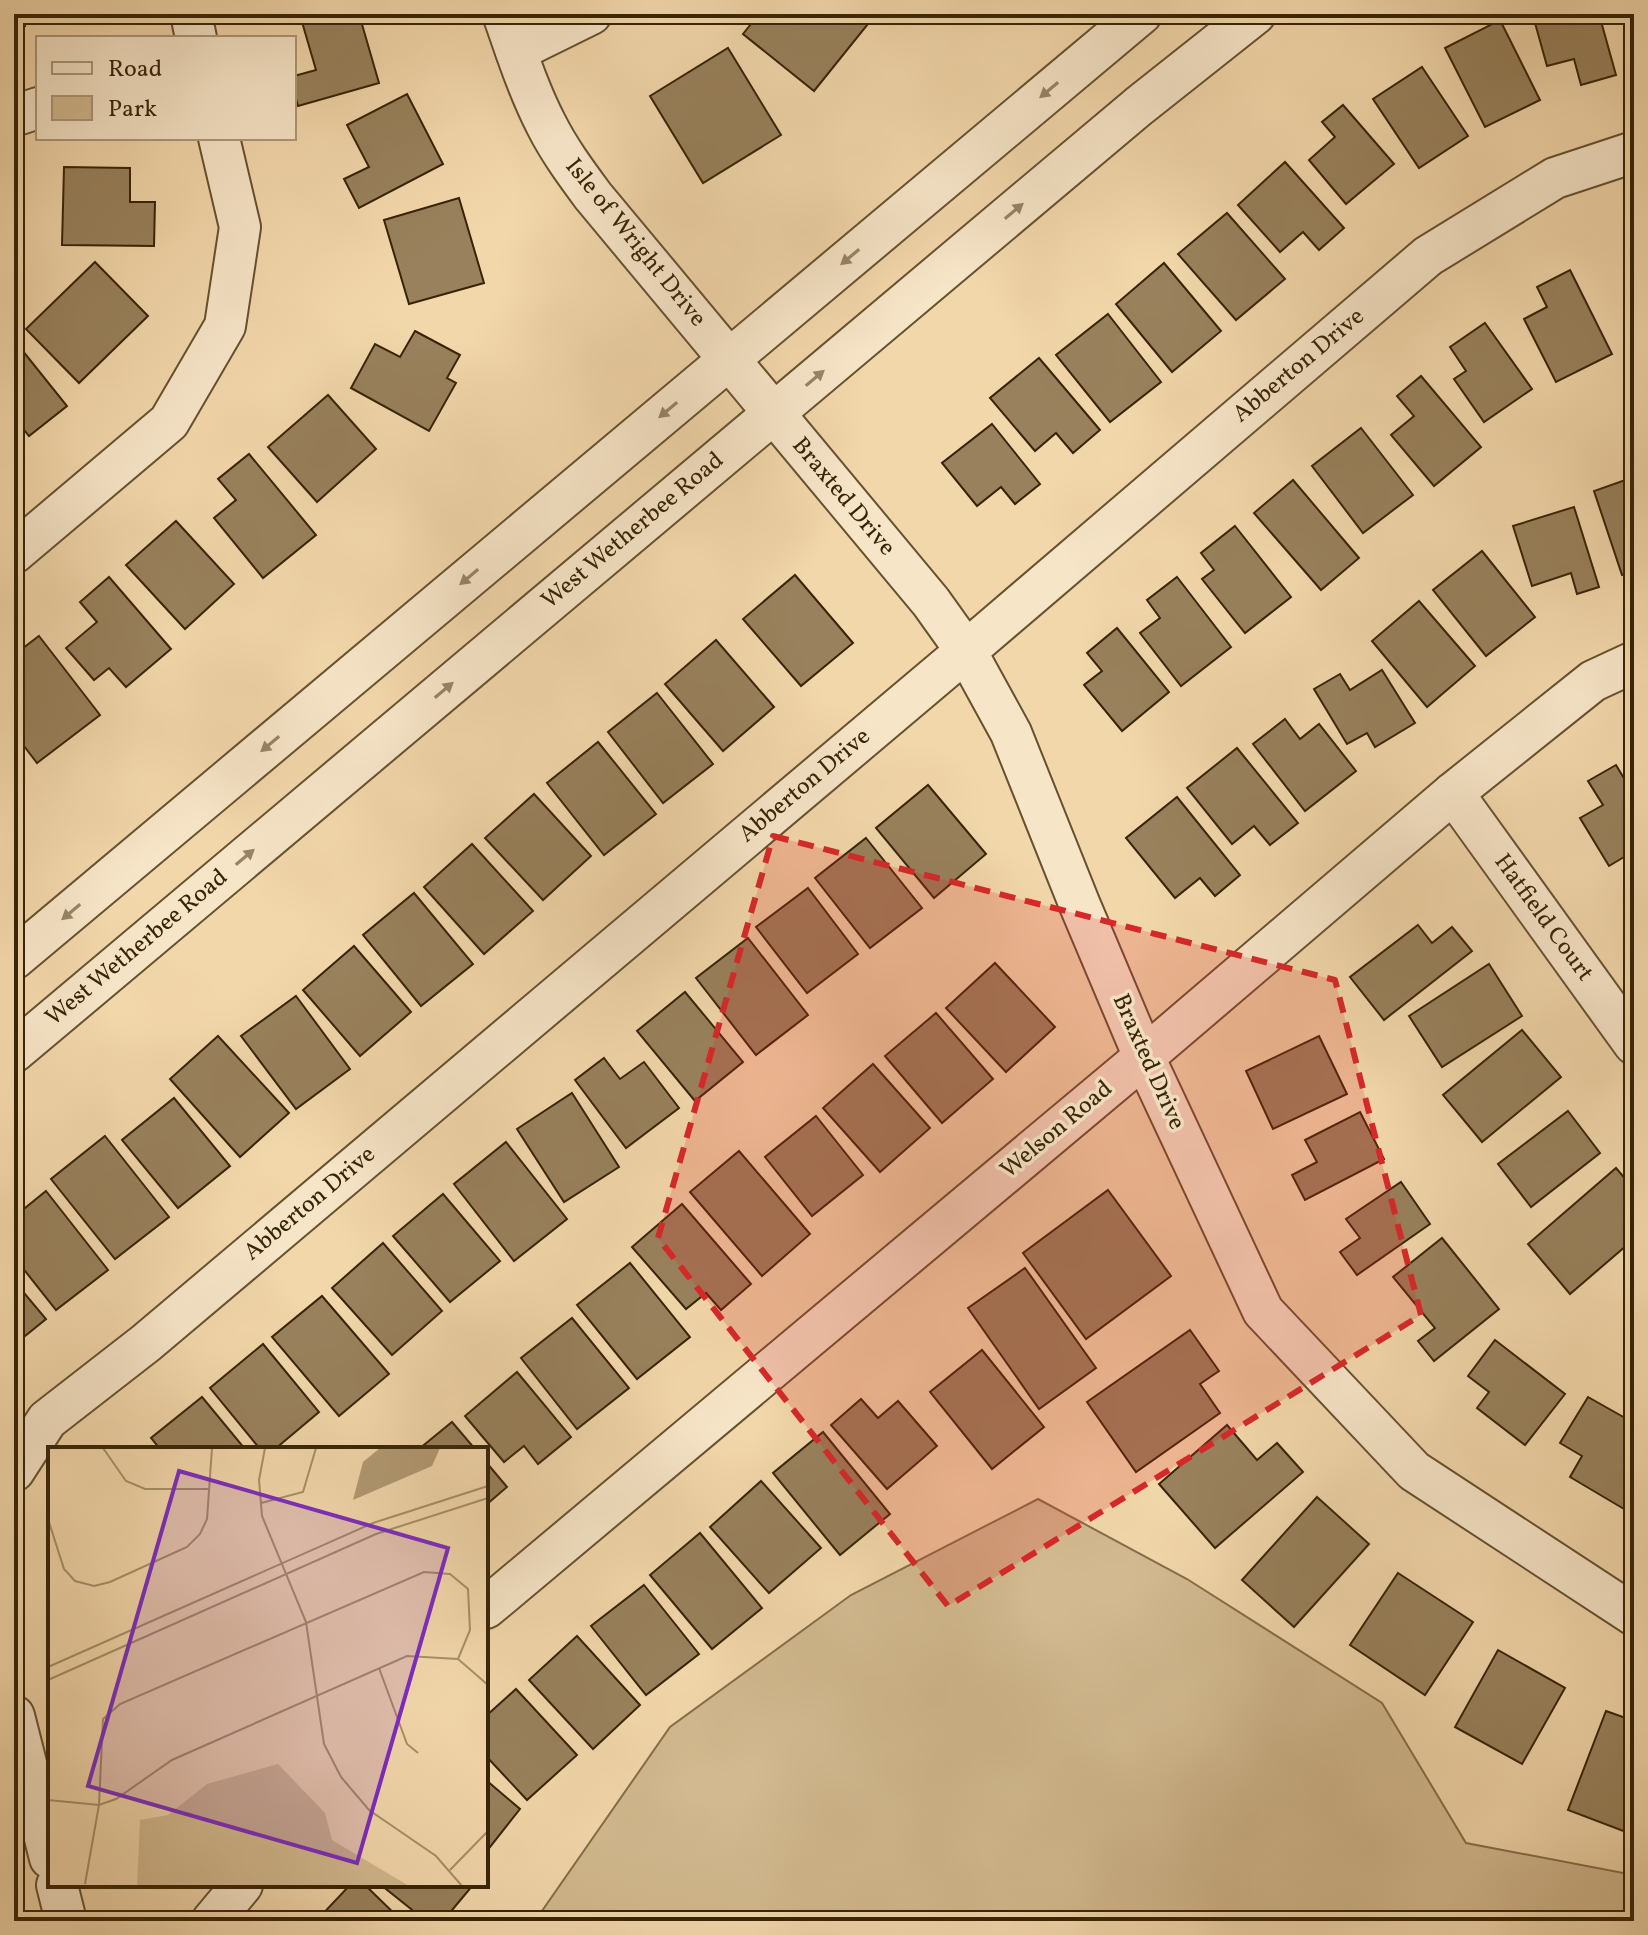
<svg xmlns="http://www.w3.org/2000/svg" width="1648" height="1935" font-family="Vollkorn,serif">
	<rect width="100%" height="100%" fill="#f2d7ab"/>
	<filter id="stains"><feTurbulence type="fractalNoise" baseFrequency=".0025" numOctaves="4"/><feColorMatrix values="0 0 0 0 .2 0 0 0 0 .09 0 0 0 0 .02 0 0 0 .5 -.17"/></filter>
	<radialGradient id="worn" r=".72"><stop offset=".6" stop-color="#630" stop-opacity="0"/><stop offset="1" stop-color="#630" stop-opacity=".3"/></radialGradient>
	<path fill="#d2b98f" stroke="#846e4a" stroke-width="2" d="M1038,1499L1187,1579L1382,1703L1466,1843L1634,1875V1921H535L670,1727L851,1595Z"/>
	<g fill="#98815c" stroke="#372406" stroke-width="2">
		<path d="M14,14H22L25,26L14,29Z"/>
		<path d="M328,14H359L379,83L298,106L294,92V76L316,70L302,22Z"/>
		<path d="M759,14H876L814,91L743,34Z"/>
		<path d="M1557,14H1599L1616,75L1581,85L1574,59L1547,66L1535,23L1558,17Z"/>
		<path d="M1626,14H1634V46L1630,47Z"/>
		<path d="M1500,20L1540,100L1485,127L1445,48Z"/>
		<path d="M728,48L781,135L703,183L650,96Z"/>
		<path d="M1422,67L1468,136L1419,168L1373,99Z"/>
		<path d="M407,94L443,164L359,208L344,179L369,167L347,125Z"/>
		<path d="M1343,105L1394,164L1346,204L1309,160L1335,137L1322,122Z"/>
		<path d="M1285,162L1344,228L1319,250L1303,232L1280,252L1238,205Z"/>
		<path d="M64,167L130,168V202H155L154,246L62,245Z"/>
		<path d="M459,198L484,283L409,304L384,220Z"/>
		<path d="M1227,213L1285,279L1236,320L1178,254Z"/>
		<path d="M95,262L148,316L79,383L26,329Z"/>
		<path d="M1164,263L1221,331L1172,372L1116,304Z"/>
		<path d="M1570,270L1612,354L1556,382L1524,319L1547,307L1537,287Z"/>
		<path d="M1108,314L1161,382L1110,422L1056,355Z"/>
		<path d="M1485,323L1532,389L1484,422L1454,379L1466,371L1450,347Z"/>
		<path d="M415,331L460,355L447,378L456,383L429,431L351,388L375,344L400,357Z"/>
		<path d="M14,340L67,406L29,436L14,417Z"/>
		<path d="M1039,358L1100,430L1073,453L1056,433L1035,451L990,398Z"/>
		<path d="M1421,376L1481,447L1434,486L1391,435L1414,416L1397,396Z"/>
		<path d="M328,395L376,449L317,502L268,447Z"/>
		<path d="M992,424L1040,484L1015,504L1001,487L977,506L942,463Z"/>
		<path d="M1361,428L1413,495L1363,533L1312,466Z"/>
		<path d="M249,454L316,535L263,578L214,518L236,500L218,479Z"/>
		<path d="M1634,477V571L1622,575L1594,491Z"/>
		<path d="M1293,480L1359,558L1321,590L1254,513Z"/>
		<path d="M1574,507L1599,587L1577,594L1571,573L1532,586L1513,526Z"/>
		<path d="M176,521L234,584L185,629L126,565Z"/>
		<path d="M1235,526L1291,597L1245,633L1202,579L1214,570L1201,553Z"/>
		<path d="M1482,551L1535,617L1486,656L1433,590Z"/>
		<path d="M795,575L853,643L801,686L743,619Z"/>
		<path d="M109,577L171,649L126,687L109,668L94,680L66,648L97,622L80,602Z"/>
		<path d="M1177,577L1231,647L1181,686L1140,633L1160,618L1147,600Z"/>
		<path d="M1419,601L1475,666L1427,707L1372,641Z"/>
		<path d="M1117,628L1169,692L1122,731L1084,685L1102,671L1087,653Z"/>
		<path d="M39,636L100,715L37,763L14,733V694L16,692L14,689V655Z"/>
		<path d="M716,640L774,707L723,751L665,684Z"/>
		<path d="M1382,670L1415,723L1375,747L1367,733L1347,744L1314,689L1340,674L1350,690Z"/>
		<path d="M657,693L713,764L663,803L608,732Z"/>
		<path d="M1285,719L1300,739L1319,724L1356,771L1305,811L1253,744Z"/>
		<path d="M598,742L656,814L604,855L547,783Z"/>
		<path d="M1237,748L1298,823L1270,845L1254,826L1232,844L1187,788Z"/>
		<path d="M1616,765L1634,795V851L1609,866L1580,818L1603,805L1588,781Z"/>
		<path d="M928,785L986,854L934,898L876,828Z"/>
		<path d="M534,794L591,856L543,900L485,838Z"/>
		<path d="M1177,797L1240,875L1215,896L1200,878L1175,898L1126,838Z"/>
		<path d="M866,838L922,908L870,948L815,878Z"/>
		<path d="M472,844L533,911L484,954L424,887Z"/>
		<path d="M808,888L858,954L807,993L756,927Z"/>
		<path d="M414,893L473,964L421,1006L363,935Z"/>
		<path d="M1418,925L1432,943L1452,927L1472,951L1384,1020L1350,977Z"/>
		<path d="M748,938L808,1015L756,1055L696,978Z"/>
		<path d="M354,946L411,1012L360,1056L303,990Z"/>
		<path d="M995,963L1055,1027L1006,1072L946,1008Z"/>
		<path d="M1489,964L1522,1016L1442,1067L1409,1016Z"/>
		<path d="M685,992L743,1062L695,1101L637,1031Z"/>
		<path d="M296,996L350,1069L296,1109L241,1036Z"/>
		<path d="M936,1013L993,1079L942,1123L885,1056Z"/>
		<path d="M1522,1030L1561,1077L1482,1142L1443,1095Z"/>
		<path d="M218,1036L289,1113L240,1157L170,1079Z"/>
		<path d="M1319,1036L1347,1094L1273,1129L1246,1071Z"/>
		<path d="M604,1058L620,1079L644,1062L679,1108L626,1148L575,1080Z"/>
		<path d="M873,1064L930,1128L880,1172L823,1108Z"/>
		<path d="M572,1093L619,1167L564,1202L517,1129Z"/>
		<path d="M174,1098L230,1166L178,1208L122,1140Z"/>
		<path d="M1568,1111L1600,1153L1531,1207L1498,1164Z"/>
		<path d="M1360,1112L1384,1159L1305,1200L1292,1175L1317,1162L1305,1140Z"/>
		<path d="M816,1116L863,1175L812,1216L765,1157Z"/>
		<path d="M105,1136L169,1217L115,1259L51,1179Z"/>
		<path d="M506,1142L567,1219L514,1261L454,1184Z"/>
		<path d="M739,1151L810,1234L762,1276L690,1192Z"/>
		<path d="M1616,1168L1634,1189V1239L1570,1294L1528,1244Z"/>
		<path d="M1401,1182L1430,1224L1357,1275L1340,1252L1360,1238L1346,1219Z"/>
		<path d="M1108,1190L1171,1276L1086,1339L1023,1253Z"/>
		<path d="M46,1191L108,1270L56,1310L14,1257V1217Z"/>
		<path d="M443,1194L500,1261L450,1302L393,1236Z"/>
		<path d="M682,1204L751,1284L721,1310L706,1293L686,1309L632,1247Z"/>
		<path d="M1442,1238L1499,1309L1434,1361L1418,1341L1435,1328L1393,1277Z"/>
		<path d="M383,1243L442,1311L392,1355L332,1288Z"/>
		<path d="M630,1263L690,1337L637,1379L577,1305Z"/>
		<path d="M1025,1268L1096,1368L1039,1409L968,1308Z"/>
		<path d="M14,1281L46,1319L14,1345Z"/>
		<path d="M322,1296L389,1374L339,1416L272,1337Z"/>
		<path d="M572,1318L629,1388L577,1429L521,1358Z"/>
		<path d="M1190,1330L1219,1371L1200,1384L1220,1413L1136,1472L1087,1402Z"/>
		<path d="M1495,1340L1565,1394L1525,1445L1477,1408L1489,1392L1468,1376Z"/>
		<path d="M263,1344L319,1412L275,1449H260L210,1388Z"/>
		<path d="M982,1350L1044,1427L992,1469L930,1392Z"/>
		<path d="M517,1372L571,1437L538,1464L524,1446L504,1462L465,1416Z"/>
		<path d="M202,1397L245,1449H160L151,1438Z"/>
		<path d="M1588,1397L1634,1423V1440L1631,1445L1634,1446V1492L1624,1509L1570,1477L1582,1456L1560,1443Z"/>
		<path d="M861,1399L878,1418L898,1401L937,1446L887,1489L831,1425Z"/>
		<path d="M452,1422L475,1449H419Z"/>
		<path d="M1227,1425L1257,1460L1277,1443L1303,1472L1215,1548L1159,1484Z"/>
		<path d="M823,1432L890,1514L840,1555L773,1473Z"/>
		<path d="M486,1462L507,1487L486,1505Z"/>
		<path d="M761,1481L821,1548L769,1593L710,1527Z"/>
		<path d="M1317,1497L1369,1544L1294,1627L1242,1580Z"/>
		<path d="M700,1533L762,1608L712,1649L650,1575Z"/>
		<path d="M1398,1573L1473,1622L1425,1695L1350,1645Z"/>
		<path d="M644,1585L699,1654L646,1695L591,1626Z"/>
		<path d="M577,1636L640,1705L593,1749L529,1680Z"/>
		<path d="M1498,1650L1565,1688L1522,1764L1455,1727Z"/>
		<path d="M516,1689L577,1755L527,1800L486,1756V1716Z"/>
		<path d="M1606,1711L1634,1721V1835L1568,1810Z"/>
		<path d="M486,1780L520,1809L486,1852Z"/>
		<path d="M350,1885H365L402,1921H316Z"/>
		<path d="M381,1885H473L443,1921H426Z"/>
	</g>
	<g fill="none" stroke-linecap="round" stroke-linejoin="round">
		<g stroke="#66512f" stroke-width="44">
			<g id="minor">
				<path d="M191,14L196,38"/>
				<path d="M503,14C516,51 528,89 546,124C559,150 576,173 593,196L931,602L966,651L1011,733L1079,903L1144,1057L1263,1311L1414,1471L1634,1615"/>
				<path d="M516,51L591,14"/>
				<path d="M14,116L38,108"/>
				<path d="M14,553L169,422L225,326L240,227L219,138"/>
				<path d="M1453,793L1634,1044"/>
				<path d="M14,959L1141,14"/>
				<path d="M14,1052L1139,106L1255,14"/>
				<path d="M14,1471L47,1420L146,1343L966,651L1428,256L1555,178L1634,152"/>
				<path d="M486,1608L1144,1057L1453,793L1593,681L1634,662"/>
				<path d="M14,1716L50,1858"/>
				<path d="M57,1885L66,1921"/>
				<path d="M212,1921L242,1885"/>
			</g>
		</g>
		<use href="#minor" stroke="#f7e5c8" stroke-width="40"/>
	</g>
	<defs><path id="oneway-solid" d="M-6-.8H1V-3.2L6.5 0L1 3.2V.8H-6Z" transform="scale(2)"/></defs>
	<g fill="#978467">
		<use href="#oneway-solid" transform="translate(1049 90) rotate(140)"/>
		<use href="#oneway-solid" transform="translate(1014 211) rotate(-40)"/>
		<use href="#oneway-solid" transform="translate(850 257) rotate(140)"/>
		<use href="#oneway-solid" transform="translate(815 378) rotate(-40)"/>
		<use href="#oneway-solid" transform="translate(668 410) rotate(140)"/>
		<use href="#oneway-solid" transform="translate(469 577) rotate(140)"/>
		<use href="#oneway-solid" transform="translate(444 690) rotate(-40)"/>
		<use href="#oneway-solid" transform="translate(270 744) rotate(140)"/>
		<use href="#oneway-solid" transform="translate(245 857) rotate(-40)"/>
		<use href="#oneway-solid" transform="translate(71 912) rotate(140)"/>
	</g>
	<path fill="#d62828" fill-opacity="0.2" stroke="#d62828" stroke-width="6" stroke-dasharray="16 10" stroke-linejoin="round" d="M773,836L1335,980L1421,1315L948,1606L658,1238Z"/>
	<g text-anchor="middle" dominant-baseline="central" stroke-width="7" stroke-linejoin="round" paint-order="stroke">
		<g font-size="24" fill="#372406" stroke="#f7e5c8">
			<text transform="translate(635 243) rotate(51)">Isle of Wright Drive</text>
			<text transform="translate(1299 366) rotate(-40)">Abberton Drive</text>
			<text transform="translate(843 497) rotate(50)">Braxted Drive</text>
			<text transform="translate(633 531) rotate(-40)">West Wetherbee Road</text>
			<text transform="translate(805 786) rotate(-40)">Abberton Drive</text>
			<text transform="translate(1543 918) rotate(54)">Hatfield Court</text>
			<text transform="translate(137 948) rotate(-40)">West Wetherbee Road</text>
			<text transform="translate(1148 1062) rotate(66)">Braxted Drive</text>
			<text transform="translate(1057 1130) rotate(-40)">Welson Road</text>
			<text transform="translate(310 1204) rotate(-40)">Abberton Drive</text>
		</g>
	</g>
	<g transform="translate(48 1447)">
		<rect width="440" height="440" fill="#f2d7ab"/>
		<path d="M230,317L277,366L284,393L361,439H89L92,373L120,368L159,337Z" fill="#d2b98f"/>
		<path d="M332,1H392L384,19L305,53L315,15Z" fill="#b29a73"/>
		<path fill="none" stroke="#a78f69" stroke-width="2" d="M55,1L78,34L97,42H161M217,1L211,33L214,69L258,175L276,297L293,330L321,363L388,409L414,439M213,56L255,45L268,1M0,72L16,122L27,134L46,139L62,135L139,100L152,87L159,72L164,1M0,220L325,76L440,39M331,221L359,297L370,306M0,233L328,87L440,51M0,353L51,358L68,352L124,313L359,209L410,212L440,238M402,423L440,384M37,437L51,358L55,272L72,257L376,125L402,127L420,142L422,183L410,212"/>
		<path fill="#7b2cbf" fill-opacity="0.15" stroke="#7b2cbf" stroke-width="4" d="M131,24L400,101L309,416L40,339Z"/>
		<rect width="440" height="440" fill="none" stroke="#372406" stroke-width="4"/>
	</g>
	<rect width="1648" height="1935" fill="none" stroke="#f2d7ab" stroke-width="48"/>
	<rect x="16" y="16" width="1616" height="1903" fill="none" stroke="#372406" stroke-width="4"/>
	<rect x="24" y="24" width="1600" height="1887" fill="none" stroke="#372406" stroke-width="2"/>
	<rect x="36" y="36" width="260" height="104" fill="#f7e5c8" stroke="#aa987a" stroke-width="2"/>
	<rect x="52" y="62" width="40" height="12" fill="#f7e5c8" stroke="#aa987a" stroke-width="2"/>
	<text x="108" y="76" font-size="24" fill="#372406">Road</text>
	<rect x="52" y="96" width="40" height="24" fill="#d2b98f" stroke="#aa987a" stroke-width="2"/>
	<text x="108" y="116" font-size="24" fill="#372406">Park</text>
	<rect width="100%" height="100%" filter="url(#stains)"/>
	<rect width="100%" height="100%" fill="url(#worn)"/>
</svg>
